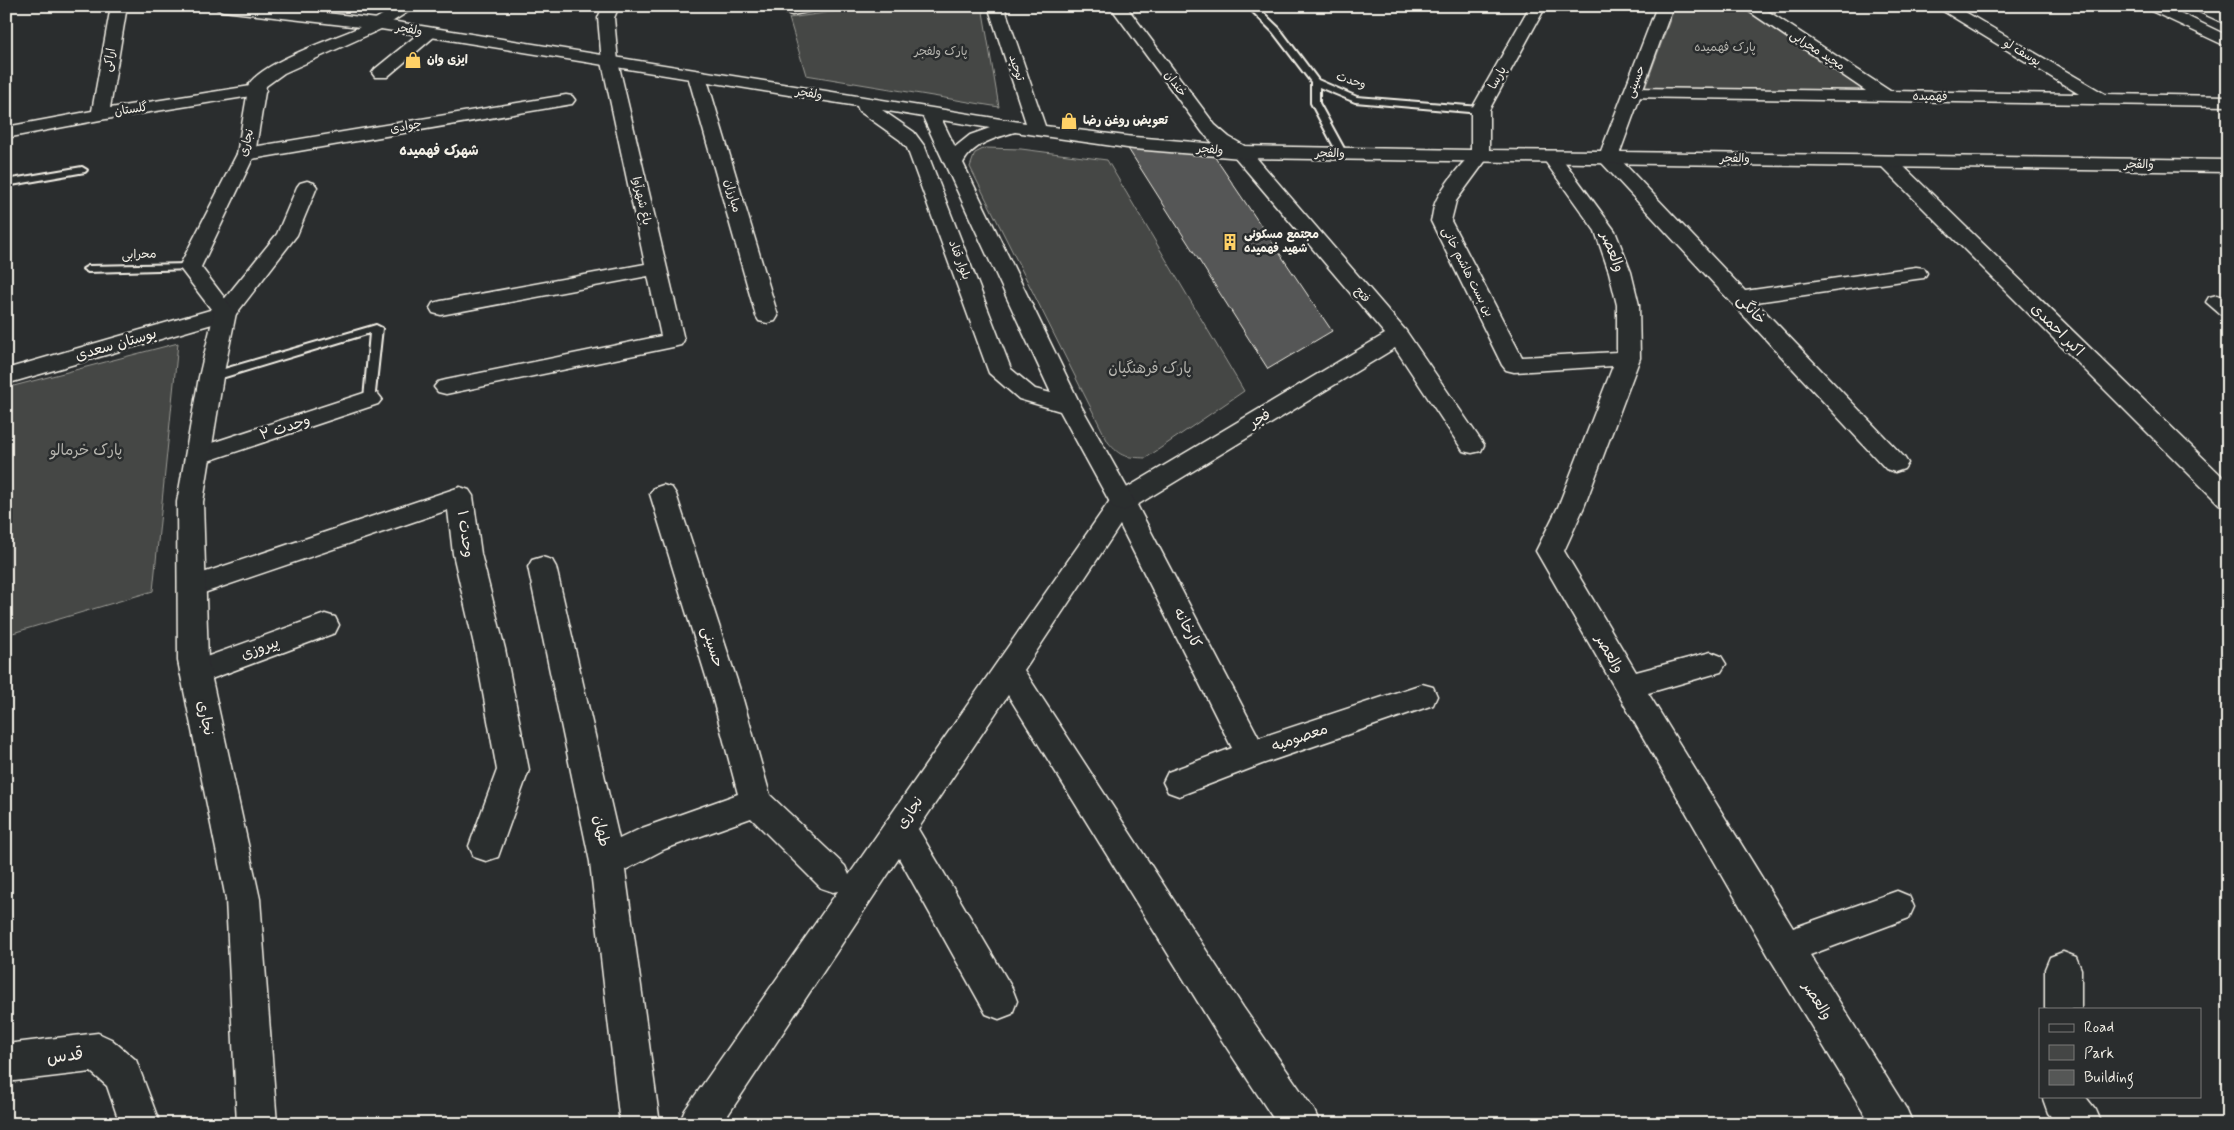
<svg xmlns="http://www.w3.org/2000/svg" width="2234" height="1130" font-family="Mynerve,'Playpen Sans Arabic',sans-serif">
	<rect width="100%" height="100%" fill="#2a2d2e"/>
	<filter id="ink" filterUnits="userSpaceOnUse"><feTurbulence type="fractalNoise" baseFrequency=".02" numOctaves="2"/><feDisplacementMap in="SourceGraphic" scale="10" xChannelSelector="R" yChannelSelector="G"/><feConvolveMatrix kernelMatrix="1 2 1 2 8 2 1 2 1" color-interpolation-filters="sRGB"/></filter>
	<g filter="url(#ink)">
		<g fill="#444645" stroke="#9c9c96">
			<path d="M874,6H982L999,107L806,75L789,18Z"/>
			<path d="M1675,6H1741L1872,94L1645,88Z"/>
			<path d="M985,148L1021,149L1107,160L1244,391L1146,458C1126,457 1121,458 1108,442L970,167L975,153Z"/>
			<path d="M178,343L153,591L6,635V388Z"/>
		</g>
		<path fill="#555756" stroke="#f4f1e8" d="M1127,147L1212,153L1332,331L1268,369Z"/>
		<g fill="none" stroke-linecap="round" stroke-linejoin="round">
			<g stroke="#f4f1e8" stroke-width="4">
				<g id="lane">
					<path d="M1247,6H1256L1279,28L1318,80L1357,97L1480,107L1484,110L1480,113L1355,102L1319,87V103L1347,154L1342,157L1339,156L1311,103V82L1273,32Z"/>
					<path d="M82,167L87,170L85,172L6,186V180Z"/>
					<path d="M190,264L194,265V269L88,272L83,269L88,266Z"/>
					<path d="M376,325L382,328L374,402L370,403L364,399L370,333L215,380L211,381L205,377L207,374Z"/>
				</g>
			</g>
			<g stroke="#f4f1e8" stroke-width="3">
				<g id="street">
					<path d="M111,6H127L110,108L257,85L263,86L266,90L263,94L257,95L100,120L6,138V127L92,111Z"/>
					<path d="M302,6H318V16L316,19H304L302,16Z"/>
					<path d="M397,6H417L384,27H372L370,24L372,21Z"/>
					<path d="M603,6H619L614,18L618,62L684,340L681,345L673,347L446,394L438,392L434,387L438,382L446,380L661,336L648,276L441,315L433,313L430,308L433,303L441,301L645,264L602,62L598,18Z"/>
					<path d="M788,6H826L824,9L792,15L786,13L784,10Z"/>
					<path d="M1110,6H1126L1215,125L1229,137L1248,148L1406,331L1484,445L1481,451L1472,453L1463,451L1395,348L1137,505L1259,738L1422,684L1433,687L1437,696L1433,705L1262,764L1179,796L1168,792L1163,782L1168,772L1232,748L1120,525L1024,670L1243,1007L1314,1110L1320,1124H1277L1217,1033L1008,695L918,829L1012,988L1017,1001L1012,1014L999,1019L986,1014L899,858L722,1124H679L685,1110L838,891L833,892L821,888L751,818L665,849L625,870L660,1124H620L590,862L528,567L532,560L542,557L552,560L556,567L619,839L642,828L738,794L712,696L650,494L654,488L663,485L672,488L676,494L742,696L770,795L845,866L849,875L1113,496L1385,334L1234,156L1215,145L1203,133Z"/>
					<path d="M1741,6H1760L1890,91L2079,94L1935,6H1955L2105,94L2228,96V106L1626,97L1623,93L1626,89L1632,88L1866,91Z"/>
					<path d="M429,28L435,30L437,33L435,36L387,77H375L372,73L375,69L423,30Z"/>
					<path d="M697,71L703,72L706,76L778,316L775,321L767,323L759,321L756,316L688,76L691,72Z"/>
					<path d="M566,95L572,96L575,100L572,104L246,160L239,158L237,154L239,150L246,148Z"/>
					<path d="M1480,150L1487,152L1489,156L1456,201L1451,221L1522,357L1617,352V305L1609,272L1595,231L1542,157L1544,153L1551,151L1558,153L1615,231L1631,272L1639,305L1640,358L1584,507L1564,551L1636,672L1711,652L1721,656L1726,664L1721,672L1648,693L1793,928L1897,891L1909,896L1914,907L1909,918L1810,955L1907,1110L1913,1124H1871L1771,960L1536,551L1558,507L1613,366L1514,372L1506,370L1502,365L1431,221C1433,215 1433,207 1436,201C1442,188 1466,154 1480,150Z"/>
					<path d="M1608,152L1615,154L1745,291L1916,267L1924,268L1927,273L1924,278L1916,279L1756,302L1904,457L1908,463L1904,469L1895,472L1886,469L1601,162L1599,158L1601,154Z"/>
					<path d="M1888,156L1895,158L2228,482V507L2219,504L1881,166L1879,162L1881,158Z"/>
					<path d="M307,181L314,183L317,187L297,235L233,318L6,384V369L217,308L277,234L297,187L300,183Z"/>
					<path d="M2217,295L2228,299V316L2220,314L2206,302L2209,297Z"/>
					<path d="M370,391L378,394L382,399L378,404L199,464L190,462L186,456L190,450Z"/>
					<path d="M460,487L469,490L473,496L481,554L505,649L529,770L498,857L486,861L474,857L469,846L497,770L475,649L453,554L448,510L192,597L182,594L178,587L182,580Z"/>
					<path d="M325,614L335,617L339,625L335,633L195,685L184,681L180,673L184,665Z"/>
					<path d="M2063,952L2076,957L2081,969V1009H2045V969L2050,957Z"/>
					<path d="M98,1033L111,1039L136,1060L160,1124H120L107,1086L91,1072L6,1082V1044Z"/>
					<path d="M2044,1096H2085L2096,1110L2102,1124H2057L2048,1113L2043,1099Z"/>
				</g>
			</g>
			<g stroke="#f4f1e8" stroke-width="3">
				<path id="secondary" d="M215,6H266L378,19L1026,123L988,6H1004L1045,126L1134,137L1241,146L1471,150V110L1530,6H1546L1489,110V150L1601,151L1657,6H1673L1620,152L2228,160V172L1241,158L1134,149L1015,132C995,138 974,143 963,163L1081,406L1135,502L1131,508L1122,511L1113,508L1060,411L1019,399L989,373L907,148L900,140L859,111L857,106L381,29L284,73L266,86L255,154L201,267L236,313L223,377L203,502L208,661L260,899L277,1124H237L226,899L178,661L177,502L199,377L214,313L179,267L237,154L249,84C265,61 333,39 360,27L223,11L217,9ZM882,110L923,117L1051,393L1035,389L1011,369L925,147L914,132ZM942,120L990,128L970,135L955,147Z"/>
			</g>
			<g stroke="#f4f1e8" stroke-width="3">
				<g id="primary">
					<path d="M2145,6H2166L2228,36V47L2147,9Z"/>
					<path d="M2191,6H2212L2228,14V25L2193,9Z"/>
				</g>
			</g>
			<use href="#lane" fill="#2a2d2e" fill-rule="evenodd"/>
			<use href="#street" fill="#2a2d2e" fill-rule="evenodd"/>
			<use href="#secondary" fill="#2a2d2e" fill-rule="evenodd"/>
			<use href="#primary" fill="#2a2d2e" fill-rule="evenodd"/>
		</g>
	</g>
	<defs>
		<g id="shop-bare" transform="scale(1.35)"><path d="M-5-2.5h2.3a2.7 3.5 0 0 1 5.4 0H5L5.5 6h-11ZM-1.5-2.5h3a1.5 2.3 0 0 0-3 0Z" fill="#ffd166" stroke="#2a2d2e" stroke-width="2.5" paint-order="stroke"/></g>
		<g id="building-bare" transform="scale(1.35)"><path d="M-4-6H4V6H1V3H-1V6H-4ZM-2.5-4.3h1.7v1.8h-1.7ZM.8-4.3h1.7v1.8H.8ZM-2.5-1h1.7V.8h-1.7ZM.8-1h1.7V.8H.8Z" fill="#ffd166" stroke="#2a2d2e" stroke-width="2.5" paint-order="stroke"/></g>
	</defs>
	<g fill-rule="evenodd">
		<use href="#shop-bare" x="413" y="60"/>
		<use href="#shop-bare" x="1069" y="121"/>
		<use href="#building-bare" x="1230" y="242"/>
	</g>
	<g text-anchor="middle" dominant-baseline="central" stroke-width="5" stroke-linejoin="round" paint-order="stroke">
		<g font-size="12" fill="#f4f1e8" stroke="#2a2d2e">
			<text transform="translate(409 30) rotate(9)">ولفجر</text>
			<text transform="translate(1817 51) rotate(33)">مجید محرابی</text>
			<text transform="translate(2022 53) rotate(31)">یوسف لو</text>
			<text transform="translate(110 60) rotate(-80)">اراکی</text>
			<text transform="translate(1016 68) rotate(72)">توحید</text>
			<text transform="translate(1498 78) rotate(-61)">پارسا</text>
			<text transform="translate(1351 81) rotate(18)">وحدت</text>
			<text transform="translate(1636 82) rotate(-69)">حسینی</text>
			<text transform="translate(1175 84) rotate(53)">خندان</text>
			<text transform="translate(809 94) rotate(9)">ولفجر</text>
			<text transform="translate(1930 97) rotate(1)">فهمیده</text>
			<text transform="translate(131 110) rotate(-9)">گلستان</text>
			<text transform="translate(406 127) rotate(-10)">جوادی</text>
			<text transform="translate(247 143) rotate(-76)">نجاری</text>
			<text transform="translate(1210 150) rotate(5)">ولفجر</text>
			<text transform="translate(1330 154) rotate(1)">والفجر</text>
			<text transform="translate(1735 159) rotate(1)">والفجر</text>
			<text transform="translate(2139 165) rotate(1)">والفجر</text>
			<text transform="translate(732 196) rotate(74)">مبارزان</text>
			<text transform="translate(641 201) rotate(77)">باغ شهرآوا</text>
			<text transform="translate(139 255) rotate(-2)">محرابی</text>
			<text transform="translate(959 260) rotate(69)">بلوار قناد</text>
			<text transform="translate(1467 272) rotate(63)">بن بست هاشم خانی</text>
			<text transform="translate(1362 295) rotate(50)">فتح</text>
		</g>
		<g font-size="12" fill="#b6b5af" stroke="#2a2d2e">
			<text x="1725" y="48">پارک فهمیده</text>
			<text x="941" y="52">پارک ولفجر</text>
		</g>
		<g font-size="12" font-weight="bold" fill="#f4f1e8" stroke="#2a2d2e" text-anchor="start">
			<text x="427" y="60">ایزی وان</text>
			<text x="1083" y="121">تعویض روغن رضا</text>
			<text x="1244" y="235">مجتمع مسکونی<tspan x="1244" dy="14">شهید فهمیده</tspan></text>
		</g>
		<g font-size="14" font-weight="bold" fill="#f4f1e8" stroke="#2a2d2e">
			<text x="439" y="151">شهرک فهمیده</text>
		</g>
		<g font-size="15" fill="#f4f1e8" stroke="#2a2d2e">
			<text transform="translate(1612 252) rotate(69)">والعصر</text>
			<text transform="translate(1751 310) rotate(47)">خانگی</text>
			<text transform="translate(2057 330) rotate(45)">اکبر احمدی</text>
			<text transform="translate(116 345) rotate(-16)">بوستان سعدی</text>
			<text transform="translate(1260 419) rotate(-31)">فجر</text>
			<text transform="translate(285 428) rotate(-18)">وحدت ۲</text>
			<text transform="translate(465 534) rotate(82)">وحدت ۱</text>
			<text transform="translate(1187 628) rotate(63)">کارخانه</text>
			<text transform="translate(712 647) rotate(72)">حسینی</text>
			<text transform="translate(260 649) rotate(-20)">پیروزی</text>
			<text transform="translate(1609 654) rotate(60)">والعصر</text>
			<text transform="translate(205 718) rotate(78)">نجاری</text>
			<text transform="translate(1300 738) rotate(-19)">معصومیه</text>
			<text transform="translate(910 813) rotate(-56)">نجاری</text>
			<text transform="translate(601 831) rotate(78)">طهان</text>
			<text transform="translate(1817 1001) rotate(58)">والعصر</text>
		</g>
		<g font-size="15" fill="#b6b5af" stroke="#2a2d2e">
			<text x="1150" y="369">پارک فرهنگیان</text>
			<text x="86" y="451">پارک خرمالو</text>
		</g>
		<g font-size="18" fill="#f4f1e8" stroke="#2a2d2e">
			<text transform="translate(65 1056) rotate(-7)">قدس</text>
		</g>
	</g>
	<rect width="2234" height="1130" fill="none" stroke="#2a2d2e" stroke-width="25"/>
	<rect x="12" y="12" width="2209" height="1105" fill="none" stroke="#f4f1e8" stroke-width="2" filter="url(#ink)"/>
	<rect x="2039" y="1008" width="162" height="90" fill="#2a2d2e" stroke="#7b7b78"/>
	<rect x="2049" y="1024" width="25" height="8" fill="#2a2d2e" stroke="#7b7b78"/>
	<text x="2084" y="1032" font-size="15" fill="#f4f1e8">Road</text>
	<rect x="2049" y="1045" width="25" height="15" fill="#444645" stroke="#7b7b78"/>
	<text x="2084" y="1058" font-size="15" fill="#f4f1e8">Park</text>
	<rect x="2049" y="1070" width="25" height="15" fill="#555756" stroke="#7b7b78"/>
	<text x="2084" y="1082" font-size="15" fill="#f4f1e8">Building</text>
</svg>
